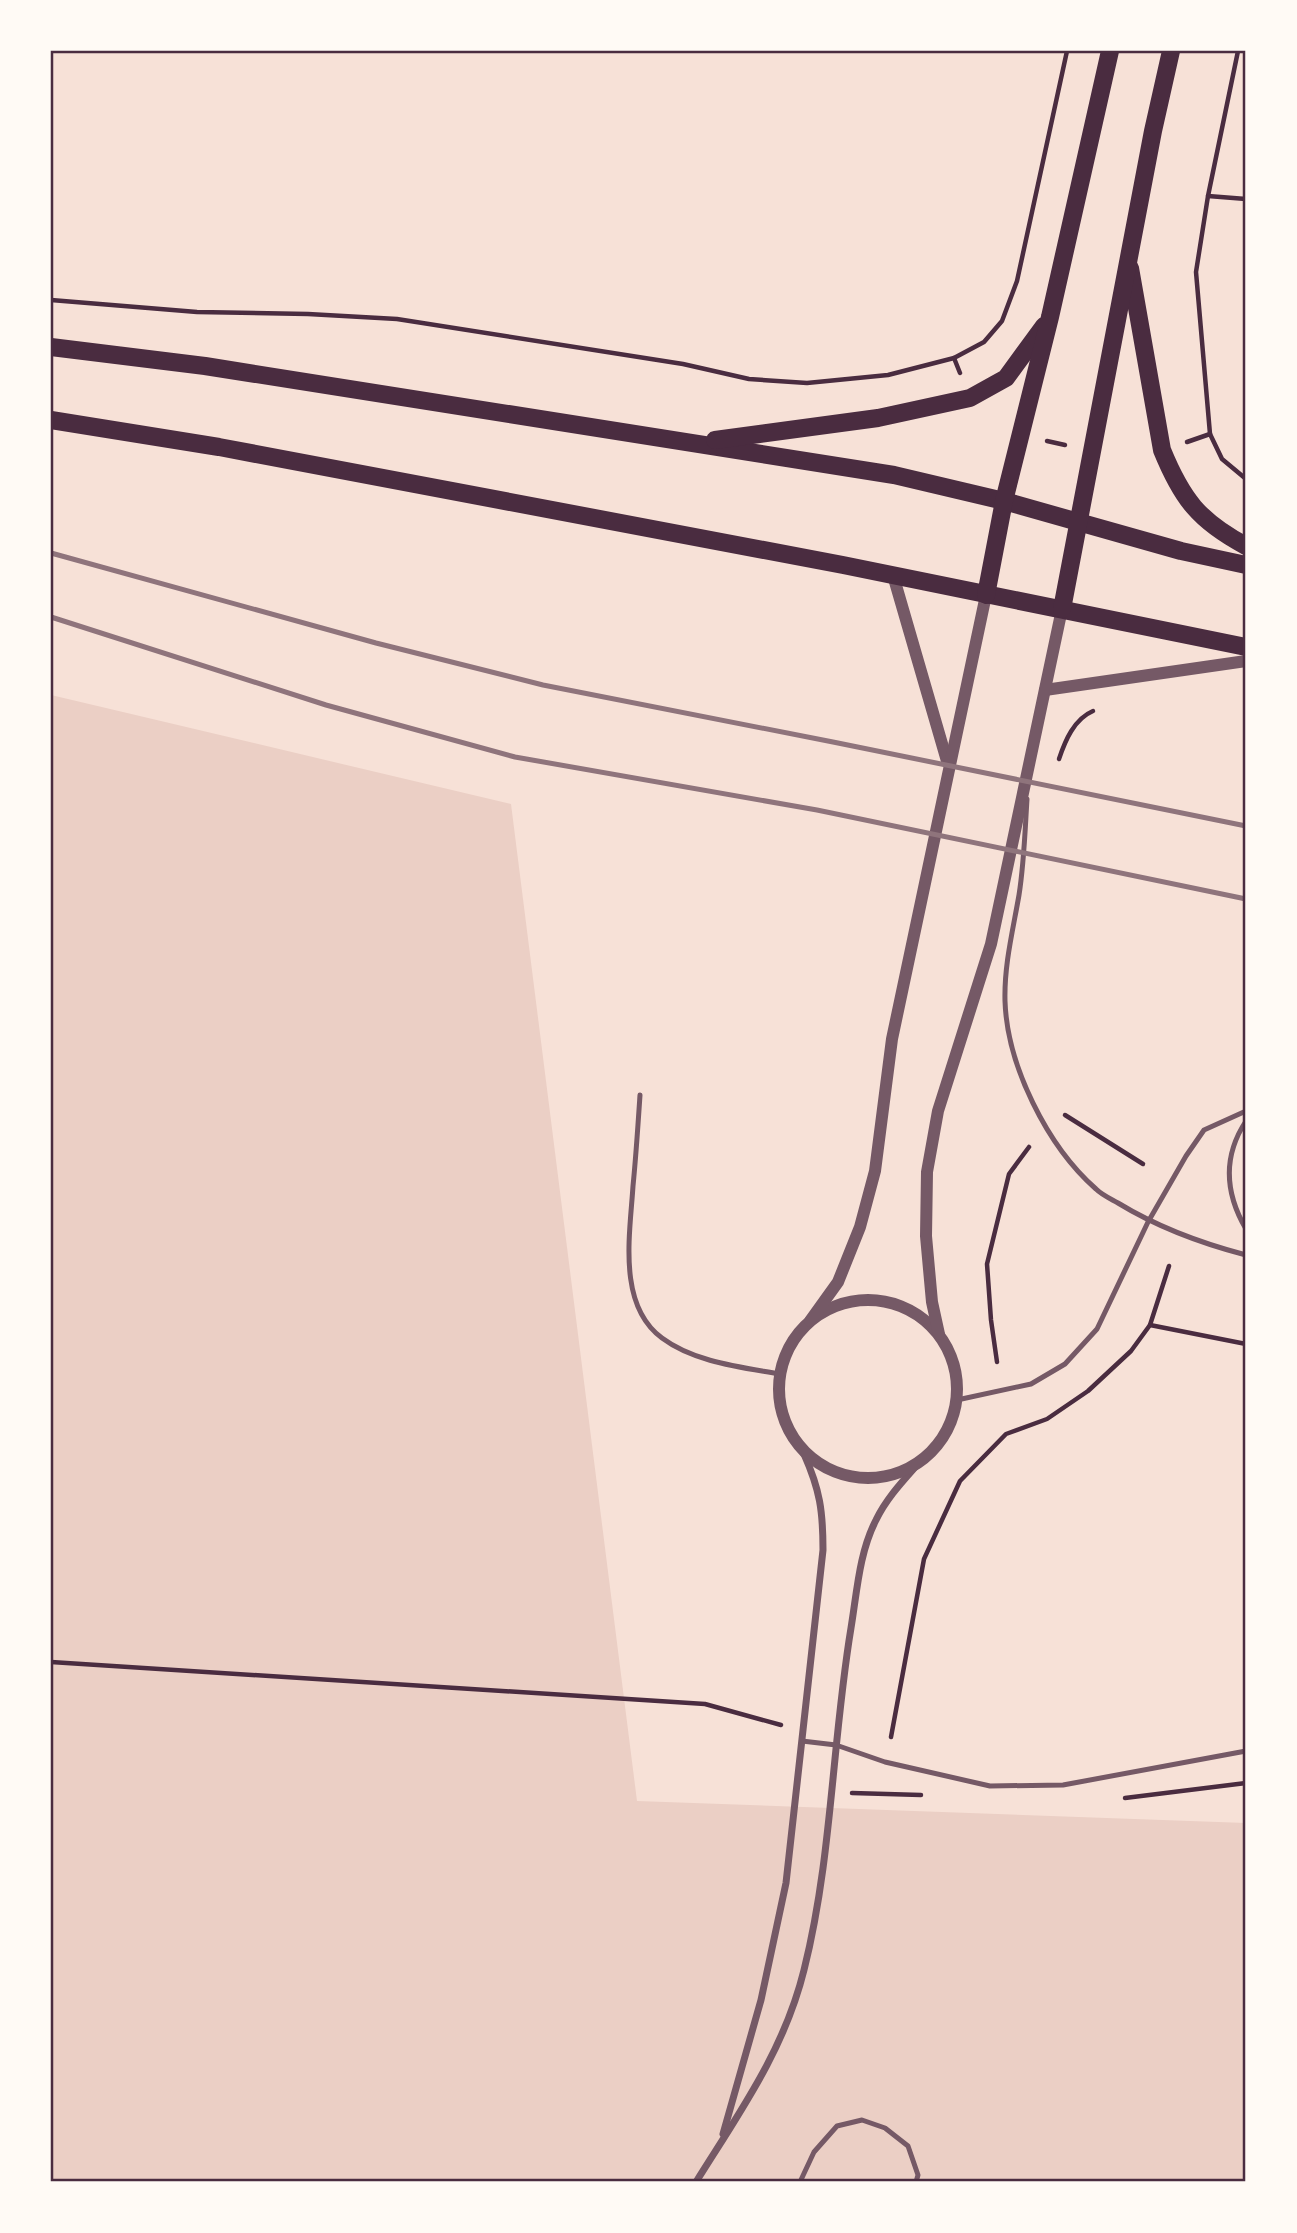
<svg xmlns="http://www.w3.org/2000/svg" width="1297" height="2233" font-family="Montserrat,sans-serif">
	<rect width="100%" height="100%" fill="#f7e1d7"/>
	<path fill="#ebcfc5" d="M51,695L511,804L637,1801L1246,1823V2182H51Z"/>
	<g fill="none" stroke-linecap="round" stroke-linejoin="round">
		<g stroke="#4a2c40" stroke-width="4.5">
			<path d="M1208,196L1246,199"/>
			<path d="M51,300L197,312L308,314L397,319L683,364L749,379L807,383L888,375L954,358L960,373"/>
			<path d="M954,358L984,342L1002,321L1017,281L1067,51"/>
			<path d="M1210,434L1196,272L1208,196L1238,51"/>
			<path d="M1047,441L1065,445"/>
			<path d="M1187,442L1210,434L1222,459L1246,479"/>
			<path d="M1059,759C1065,741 1074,719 1093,711"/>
			<path d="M1065,1115L1143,1164"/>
			<path d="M1150,1325L1246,1344"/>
			<path d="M997,1362L991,1320L987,1264L1009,1174L1029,1147"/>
			<path d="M51,1662L705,1704L781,1725"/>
			<path d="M891,1737L924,1559L960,1481L1006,1434L1047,1419L1088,1391L1131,1351L1150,1325L1169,1266"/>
			<path d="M852,1793L921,1795"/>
			<path d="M1125,1798L1246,1783"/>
		</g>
		<g stroke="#755966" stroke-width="5">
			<path d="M1027,799C1025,831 1024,864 1019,895C1013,930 1004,965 1005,1001C1007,1065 1047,1146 1096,1189C1102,1195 1111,1199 1118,1203C1159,1228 1200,1243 1246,1255"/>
			<path d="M640,1095C638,1125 636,1156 633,1186C630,1234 617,1305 662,1338C694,1362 740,1367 779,1374"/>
			<path d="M1246,1121C1223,1156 1225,1193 1246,1229"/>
			<path d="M957,1400L1031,1384L1065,1364L1097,1329L1148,1222L1186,1156L1204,1130L1246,1111"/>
			<path d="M802,1741L836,1745L885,1762L990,1786L1063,1785L1246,1751"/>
			<path d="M800,2182L814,2152L837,2126L862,2120L885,2128L908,2146L918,2175L916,2182"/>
		</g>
		<g stroke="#755966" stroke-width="7">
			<path d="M723,2134L761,2000L786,1883L823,1550C823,1511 820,1490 804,1454"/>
			<path d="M696,2182C739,2113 784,2051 804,1970C832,1859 832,1742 851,1628C857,1592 859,1553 876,1520C886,1499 902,1482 917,1465"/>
		</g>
		<g stroke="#755966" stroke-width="12">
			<path d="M893,575L947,761"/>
			<path d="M1045,690L1246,661"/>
			<circle cx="868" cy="1389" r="89"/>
			<path d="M810,1321L838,1282L860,1227L875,1171L892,1039L986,595"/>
			<path d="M939,1334L932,1302L926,1236L927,1172L938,1111L991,944L1062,609"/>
		</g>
		<g stroke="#4a2c40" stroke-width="18">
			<path d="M1130,268L1162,450C1182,499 1199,521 1246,546"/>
			<path d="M51,347L205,366L894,475L1004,501L1181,551L1246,565"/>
			<path d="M51,420L219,447L843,565L1246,647"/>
			<path d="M715,440L878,418L970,398L1006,378L1044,326"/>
			<path d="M986,595L1004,501L1050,317L1110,51"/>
			<path d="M1062,609L1153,131L1171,51"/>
		</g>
		<g stroke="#8f747c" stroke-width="5">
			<path d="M51,553L376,643L543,685L833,742L1246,826"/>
			<path d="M51,617L326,705L515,757L817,810L1246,899"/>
		</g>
	</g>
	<rect width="1297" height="2233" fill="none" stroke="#fffaf5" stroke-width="105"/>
	<rect x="52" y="52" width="1192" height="2128" fill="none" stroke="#4a2c40" stroke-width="2.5"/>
</svg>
